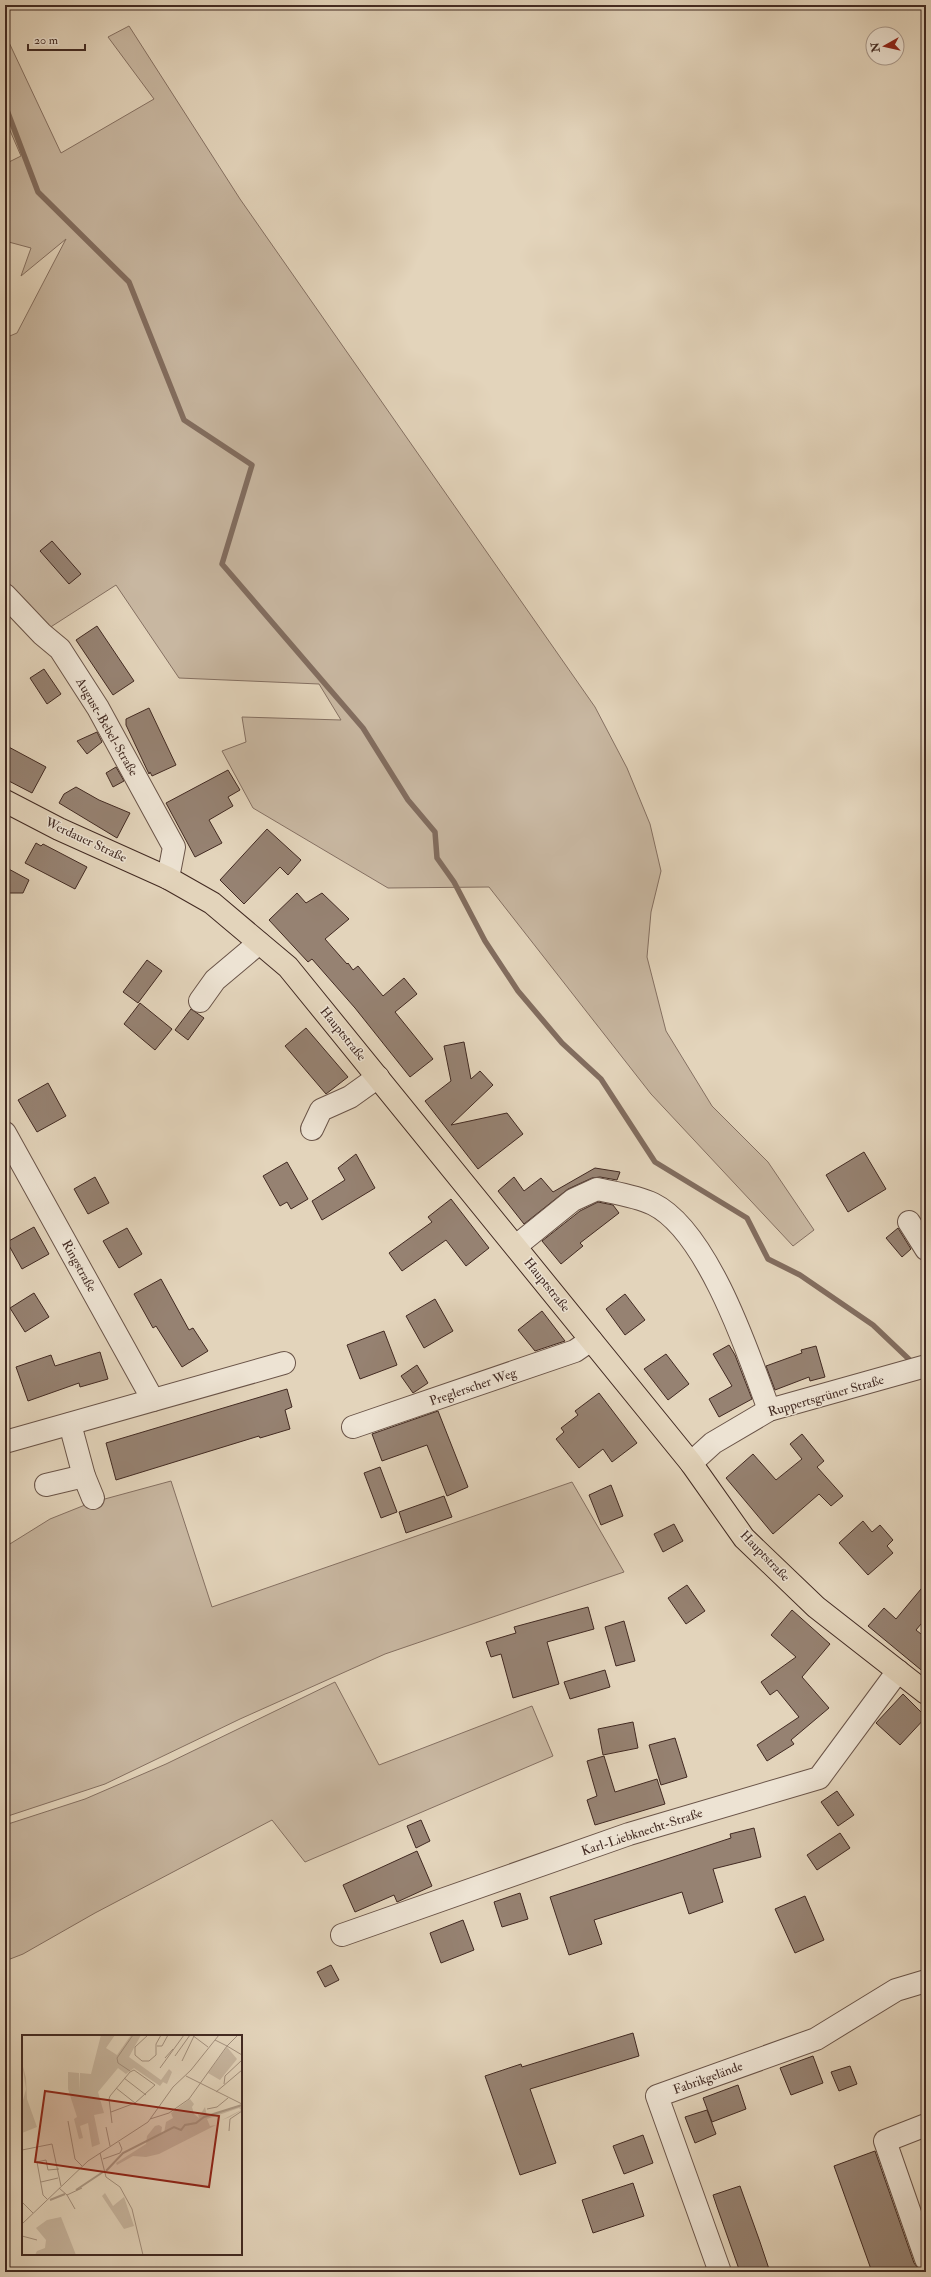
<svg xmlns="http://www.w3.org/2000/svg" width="931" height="2277" font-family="'IM FELL Double Pica',serif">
	<rect width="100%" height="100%" fill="#e3d4bb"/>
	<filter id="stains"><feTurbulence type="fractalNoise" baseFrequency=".005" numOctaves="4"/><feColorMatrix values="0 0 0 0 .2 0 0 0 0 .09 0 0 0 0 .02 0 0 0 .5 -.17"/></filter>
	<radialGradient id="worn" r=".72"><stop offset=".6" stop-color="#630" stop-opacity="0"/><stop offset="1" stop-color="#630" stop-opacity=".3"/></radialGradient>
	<g fill="#c8b7a1" stroke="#857062">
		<path d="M129,26L240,199L595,707L627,768L650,824L661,871L651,912L647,957L666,1031L712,1106L768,1162L814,1230L793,1246L651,1094L489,887L388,888L253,808L222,751L246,742L242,717L341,720L319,684L179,678L116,585L46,630L5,586V338L17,333L66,239L21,276L31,248L5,241V164L21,156L5,119V34L61,153L154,99L108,37Z"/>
		<path d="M171,1481L212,1607L572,1482L624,1572L385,1654L240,1719L105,1784L5,1817V1547L50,1519L90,1503Z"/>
		<path d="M335,1682L379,1765L532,1706L553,1756L305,1862L272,1820L95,1913L23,1954L5,1961V1825L85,1799L166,1764Z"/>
	</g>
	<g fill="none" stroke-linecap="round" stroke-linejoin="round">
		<path stroke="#826d5f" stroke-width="5.5" d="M5,105L38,192L129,282L184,420L252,465L222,564L363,728L408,800L435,832L437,858L454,882L485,941L518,991L562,1043L601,1079L655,1162L747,1218L768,1259L800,1275L873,1325L914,1364"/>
	</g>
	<g fill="#968272" stroke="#422a22">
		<path d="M52,541L81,574L69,584L40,551Z"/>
		<path d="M97,626L134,681L113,695L76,640Z"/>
		<path d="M44,669L61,694L47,704L30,678Z"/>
		<path d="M149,708L176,765L152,776L150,772L149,774L126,725V719Z"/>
		<path d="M97,732L102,742L87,754L77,741Z"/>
		<path d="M5,745L46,767L32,793L5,779Z"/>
		<path d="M116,767L124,781L113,787L106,773Z"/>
		<path d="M228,770L240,790L228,797L233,806L209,820L222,843L195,857L166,803Z"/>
		<path d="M76,787L99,800L130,813L117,838L59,803L64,794Z"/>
		<path d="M267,829L301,860L288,875L280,867L244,904L220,880Z"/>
		<path d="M36,843L41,846L43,844L87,867L75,889L25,863Z"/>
		<path d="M5,867L29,880L23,893H5Z"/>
		<path d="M297,893L306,903L322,893L349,919L325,939L347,964L348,963L353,970L358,966L383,996L404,978L417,994L395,1012L433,1059L410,1077L355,1008L312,959L308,962L269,920Z"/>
		<path d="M147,960L162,971L138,1003L123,992Z"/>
		<path d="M140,1003L172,1029L155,1050L124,1024Z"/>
		<path d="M191,1009L204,1018L188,1040L175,1030Z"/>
		<path d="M306,1028L348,1077L326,1094L285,1046Z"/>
		<path d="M464,1042L471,1079L480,1071L493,1085L451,1125L507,1113L523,1134L478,1169L425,1101L451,1081L444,1046Z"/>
		<path d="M48,1083L66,1116L37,1132L18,1100Z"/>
		<path d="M864,1152L886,1189L848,1212L826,1175Z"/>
		<path d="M356,1154L375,1188L322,1220L312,1201L345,1180L338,1168Z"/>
		<path d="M287,1162L308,1199L291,1209L287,1202L280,1206L263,1176Z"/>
		<path d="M595,1168L620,1172L617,1180L600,1177L592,1178L568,1189L524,1224L498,1191L514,1177L524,1191L541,1178L553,1192Z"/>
		<path d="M95,1177L109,1203L88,1214L74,1189Z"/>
		<path d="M451,1199L489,1248L466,1266L446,1240L402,1271L389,1253L432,1222L428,1217Z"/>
		<path d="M598,1202L613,1205L619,1213L580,1243L583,1246L561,1264L542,1241L580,1211Z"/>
		<path d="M34,1227L49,1254L22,1269L7,1242Z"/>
		<path d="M127,1228L142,1254L119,1268L103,1241Z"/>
		<path d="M898,1228L911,1249L902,1257L886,1238Z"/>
		<path d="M161,1279L189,1330L193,1328L208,1351L182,1367L156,1326L153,1328L134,1294Z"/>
		<path d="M34,1293L49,1317L25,1332L10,1308Z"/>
		<path d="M625,1294L645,1320L625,1335L606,1309Z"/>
		<path d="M435,1299L453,1331L424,1348L406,1316Z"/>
		<path d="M542,1311L565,1341L535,1351L518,1330Z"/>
		<path d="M384,1331L397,1365L360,1379L347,1345Z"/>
		<path d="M729,1345L735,1355L752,1399L719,1417L709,1399L732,1386L713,1354Z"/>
		<path d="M816,1346L825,1377L810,1381L809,1377L775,1390L766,1366L802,1353L801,1350Z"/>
		<path d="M100,1352L108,1379L80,1387L79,1383L28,1401L16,1367L51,1355L55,1366Z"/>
		<path d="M666,1354L689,1384L668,1400L644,1369Z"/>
		<path d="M417,1365L428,1383L413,1393L401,1376Z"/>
		<path d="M287,1389L292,1407L285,1410L290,1429L260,1438L259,1436L116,1480L106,1443Z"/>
		<path d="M599,1393L637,1443L612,1462L603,1449L579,1468L556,1439L564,1432L561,1428L578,1415L575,1411Z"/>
		<path d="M438,1411L468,1487L447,1496L427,1445L382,1461L372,1434Z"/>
		<path d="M802,1434L824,1461L817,1467L843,1496L831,1506L819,1494L773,1534L726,1478L753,1454L776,1480L802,1459L790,1444Z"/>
		<path d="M380,1467L397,1512L381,1518L364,1473Z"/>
		<path d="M611,1485L623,1516L601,1525L589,1495Z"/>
		<path d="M444,1496L452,1517L406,1533L399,1512Z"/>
		<path d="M863,1521L872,1532L880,1525L893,1540L887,1546L893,1553L868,1575L839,1543Z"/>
		<path d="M674,1524L683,1541L663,1552L654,1534Z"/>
		<path d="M926,1583V1618L916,1630L926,1638V1674L868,1626L884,1608L896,1619Z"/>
		<path d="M687,1585L705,1611L686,1624L668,1598Z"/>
		<path d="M588,1607L594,1629L547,1642L559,1684L513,1698L501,1654L491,1657L486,1642L516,1633L514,1627Z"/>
		<path d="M792,1610L830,1644L802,1677L829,1708L791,1740L794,1744L767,1761L757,1745L799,1717L777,1690L770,1695L761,1682L796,1657L771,1635Z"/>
		<path d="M624,1621L635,1661L616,1666L605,1627Z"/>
		<path d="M605,1670L610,1687L570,1699L564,1682Z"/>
		<path d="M903,1694L926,1717L900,1745L876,1723Z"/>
		<path d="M633,1722L638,1748L603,1755L598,1729Z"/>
		<path d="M675,1738L687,1777L661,1785L649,1745Z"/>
		<path d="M604,1756L615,1792L657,1779L665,1804L595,1825L587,1800L597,1796L587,1761Z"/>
		<path d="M837,1791L854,1815L838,1826L821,1802Z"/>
		<path d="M421,1820L430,1841L416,1848L407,1826Z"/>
		<path d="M754,1828L761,1857L713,1869L723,1902L689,1914L682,1892L594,1920L602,1944L569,1955L550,1897L731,1838L730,1834Z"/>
		<path d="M840,1833L850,1848L817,1870L807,1855Z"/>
		<path d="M417,1851L432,1886L397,1902L394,1895L355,1912L343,1885Z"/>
		<path d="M520,1893L528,1919L502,1927L494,1902Z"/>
		<path d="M805,1896L824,1940L795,1953L775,1909Z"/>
		<path d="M463,1920L474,1950L441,1963L430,1933Z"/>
		<path d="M331,1965L339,1980L325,1987L317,1972Z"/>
		<path d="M633,2033L639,2056L530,2089L556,2163L520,2175L485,2076L521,2064L522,2067Z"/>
		<path d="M813,2056L823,2083L791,2095L780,2068Z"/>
		<path d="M850,2066L857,2084L839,2091L831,2072Z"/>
		<path d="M738,2085L746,2109L712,2122L703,2098Z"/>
		<path d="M707,2110L716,2134L695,2143L685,2117Z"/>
		<path d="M643,2135L653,2163L624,2174L613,2146Z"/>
		<path d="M875,2151L914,2263L921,2272H872L834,2166Z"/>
		<path d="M633,2183L644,2216L593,2233L582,2200Z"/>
		<path d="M740,2186L760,2242L770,2272H740L717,2207L713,2195Z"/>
	</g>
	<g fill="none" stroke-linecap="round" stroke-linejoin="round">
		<g stroke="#6a5448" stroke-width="24">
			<g id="minor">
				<path d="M5,595L42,634L60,649L98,708L174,847L168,878"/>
				<path d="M200,1001L215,980L259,943"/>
				<path d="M312,1129L321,1110L350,1097L378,1077"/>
				<path d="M5,1133L153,1400"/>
				<path d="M909,1222L926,1249"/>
				<path d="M516,1246L573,1200L597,1189C615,1193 636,1196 653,1204C708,1231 749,1355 769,1410"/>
				<path d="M70,1424L84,1476L93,1498"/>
				<path d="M353,1427L575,1351L591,1340"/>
				<path d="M5,1442L284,1363"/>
				<path d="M691,1463L713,1443L769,1410L926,1366"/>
				<path d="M46,1485L84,1476"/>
				<path d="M342,1935L629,1834L819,1778L898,1671"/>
				<path d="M926,2125L885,2141L926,2259"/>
				<path d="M720,2272L657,2096L816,2039L896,1990L926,1981"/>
			</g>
		</g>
		<g stroke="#422a22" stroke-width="24">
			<path id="major" d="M5,801L59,829L168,878L212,903L288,967L691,1463L744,1538L816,1607L926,1693"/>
		</g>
		<use href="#minor" stroke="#ede3d3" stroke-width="22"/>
		<use href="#major" stroke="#e3d4bb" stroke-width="22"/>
	</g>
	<g text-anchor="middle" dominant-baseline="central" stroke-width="3" stroke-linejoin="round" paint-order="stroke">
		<g font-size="13" fill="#422a22" stroke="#ede3d3">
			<text transform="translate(107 727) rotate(60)">August-Bebel-Straße</text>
			<text transform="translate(86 840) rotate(25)">Werdauer Straße</text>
			<text transform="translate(343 1034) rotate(51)">Hauptstraße</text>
			<text transform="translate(79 1266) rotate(61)">Ringstraße</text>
			<text transform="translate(547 1285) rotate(51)">Hauptstraße</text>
			<text transform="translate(473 1387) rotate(-19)">Preglerscher Weg</text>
			<text transform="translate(826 1396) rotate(-16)">Ruppertsgrüner Straße</text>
			<text transform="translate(765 1556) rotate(46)">Hauptstraße</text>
			<text transform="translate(642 1832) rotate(-18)">Karl-Liebknecht-Straße</text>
			<text transform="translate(708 2078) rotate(-20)">Fabrikgelände</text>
		</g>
	</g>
	<g transform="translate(22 2035)">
		<rect width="220" height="220" fill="#e3d4bb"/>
		<path d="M79,0H93L84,13L95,20L109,0H119L107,22L139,45L147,34L150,37L145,49L141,47L138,51L112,33L104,39L96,33L76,57L82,78L72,80L78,109L70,112L66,88L58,91L61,103L57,104L52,84L55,82L46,54V37L57,38L58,56V38L69,39ZM205,12L215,24L198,45L186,38ZM0,28L4,43L5,64L15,92L0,98V69L4,54ZM168,64L172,69L170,72L172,79L177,83L176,79L178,80L183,72L185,81L218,70L220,75L208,82L200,85L219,75L217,73L185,84L188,91L194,90L137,119L124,122L111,121L95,130L94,128L124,109L125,101L133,91L137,90L140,92L139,99L142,98L144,87L151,83L149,78ZM83,158L91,171L102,162L112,191L102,194L80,161ZM39,182L54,220H13L15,216L23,213L24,205L14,193L25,185Z" fill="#c8b7a1"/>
		<path fill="none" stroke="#ac9a87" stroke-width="2" d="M84,136L101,118L152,92L159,95L163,90L174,88L182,82L220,70M54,155L81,137M28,165L43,159"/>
		<path fill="none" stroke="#a3907e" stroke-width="1" d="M126,0L113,12V20L120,26H127L134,20V9L139,0M170,0L186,12M193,5L205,11L216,0M135,11H140L146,0M153,21L168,0M143,23L151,14M160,26L172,1M138,33L162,0M108,36L96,28L95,23L111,0M164,41L220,69M102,43L124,60M202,49L203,41L220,25M94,53L113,68M194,57L220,35M185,74L195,72L206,63M89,77L113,68L133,50L112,35L108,37L88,61L87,64L90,88M128,84L147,78L167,64L205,11L220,20M46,86L53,124L60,131M84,92L88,111M207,96L208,84L220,76M0,115L30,109L39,151M78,118L84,142L98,152L110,174L121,220M81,124L98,118L100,114L97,107M19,147L36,143M37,153L45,160L53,174M45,160L60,153M25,164L21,160L15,127L24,125L26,135L37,134M0,167L11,178M0,189L66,126L126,87L151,52L169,35L197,0M0,201L15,205"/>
		<path fill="#8f2418" fill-opacity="0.15" stroke="#8f2418" stroke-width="2" d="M23,56L197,81L187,152L13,127Z"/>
		<rect width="220" height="220" fill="none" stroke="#422a22" stroke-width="2"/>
	</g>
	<rect width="931" height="2277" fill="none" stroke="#e3d4bb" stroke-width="20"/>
	<rect x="6" y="6" width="919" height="2265" fill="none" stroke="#422a22" stroke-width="2"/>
	<rect x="10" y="10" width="911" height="2257" fill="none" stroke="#422a22"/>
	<g transform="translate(885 46) rotate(262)"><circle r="19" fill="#ede3d3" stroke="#a9998c"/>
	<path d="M0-3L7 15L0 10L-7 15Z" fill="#8f2418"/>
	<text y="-6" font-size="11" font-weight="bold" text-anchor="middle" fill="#422a22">N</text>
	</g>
	<path d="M28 44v6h57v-6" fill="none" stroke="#422a22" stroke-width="2"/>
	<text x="34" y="44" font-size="12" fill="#422a22" stroke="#ede3d3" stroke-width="3" paint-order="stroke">20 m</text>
	<rect width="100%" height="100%" filter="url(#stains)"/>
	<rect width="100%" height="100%" fill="url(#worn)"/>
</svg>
